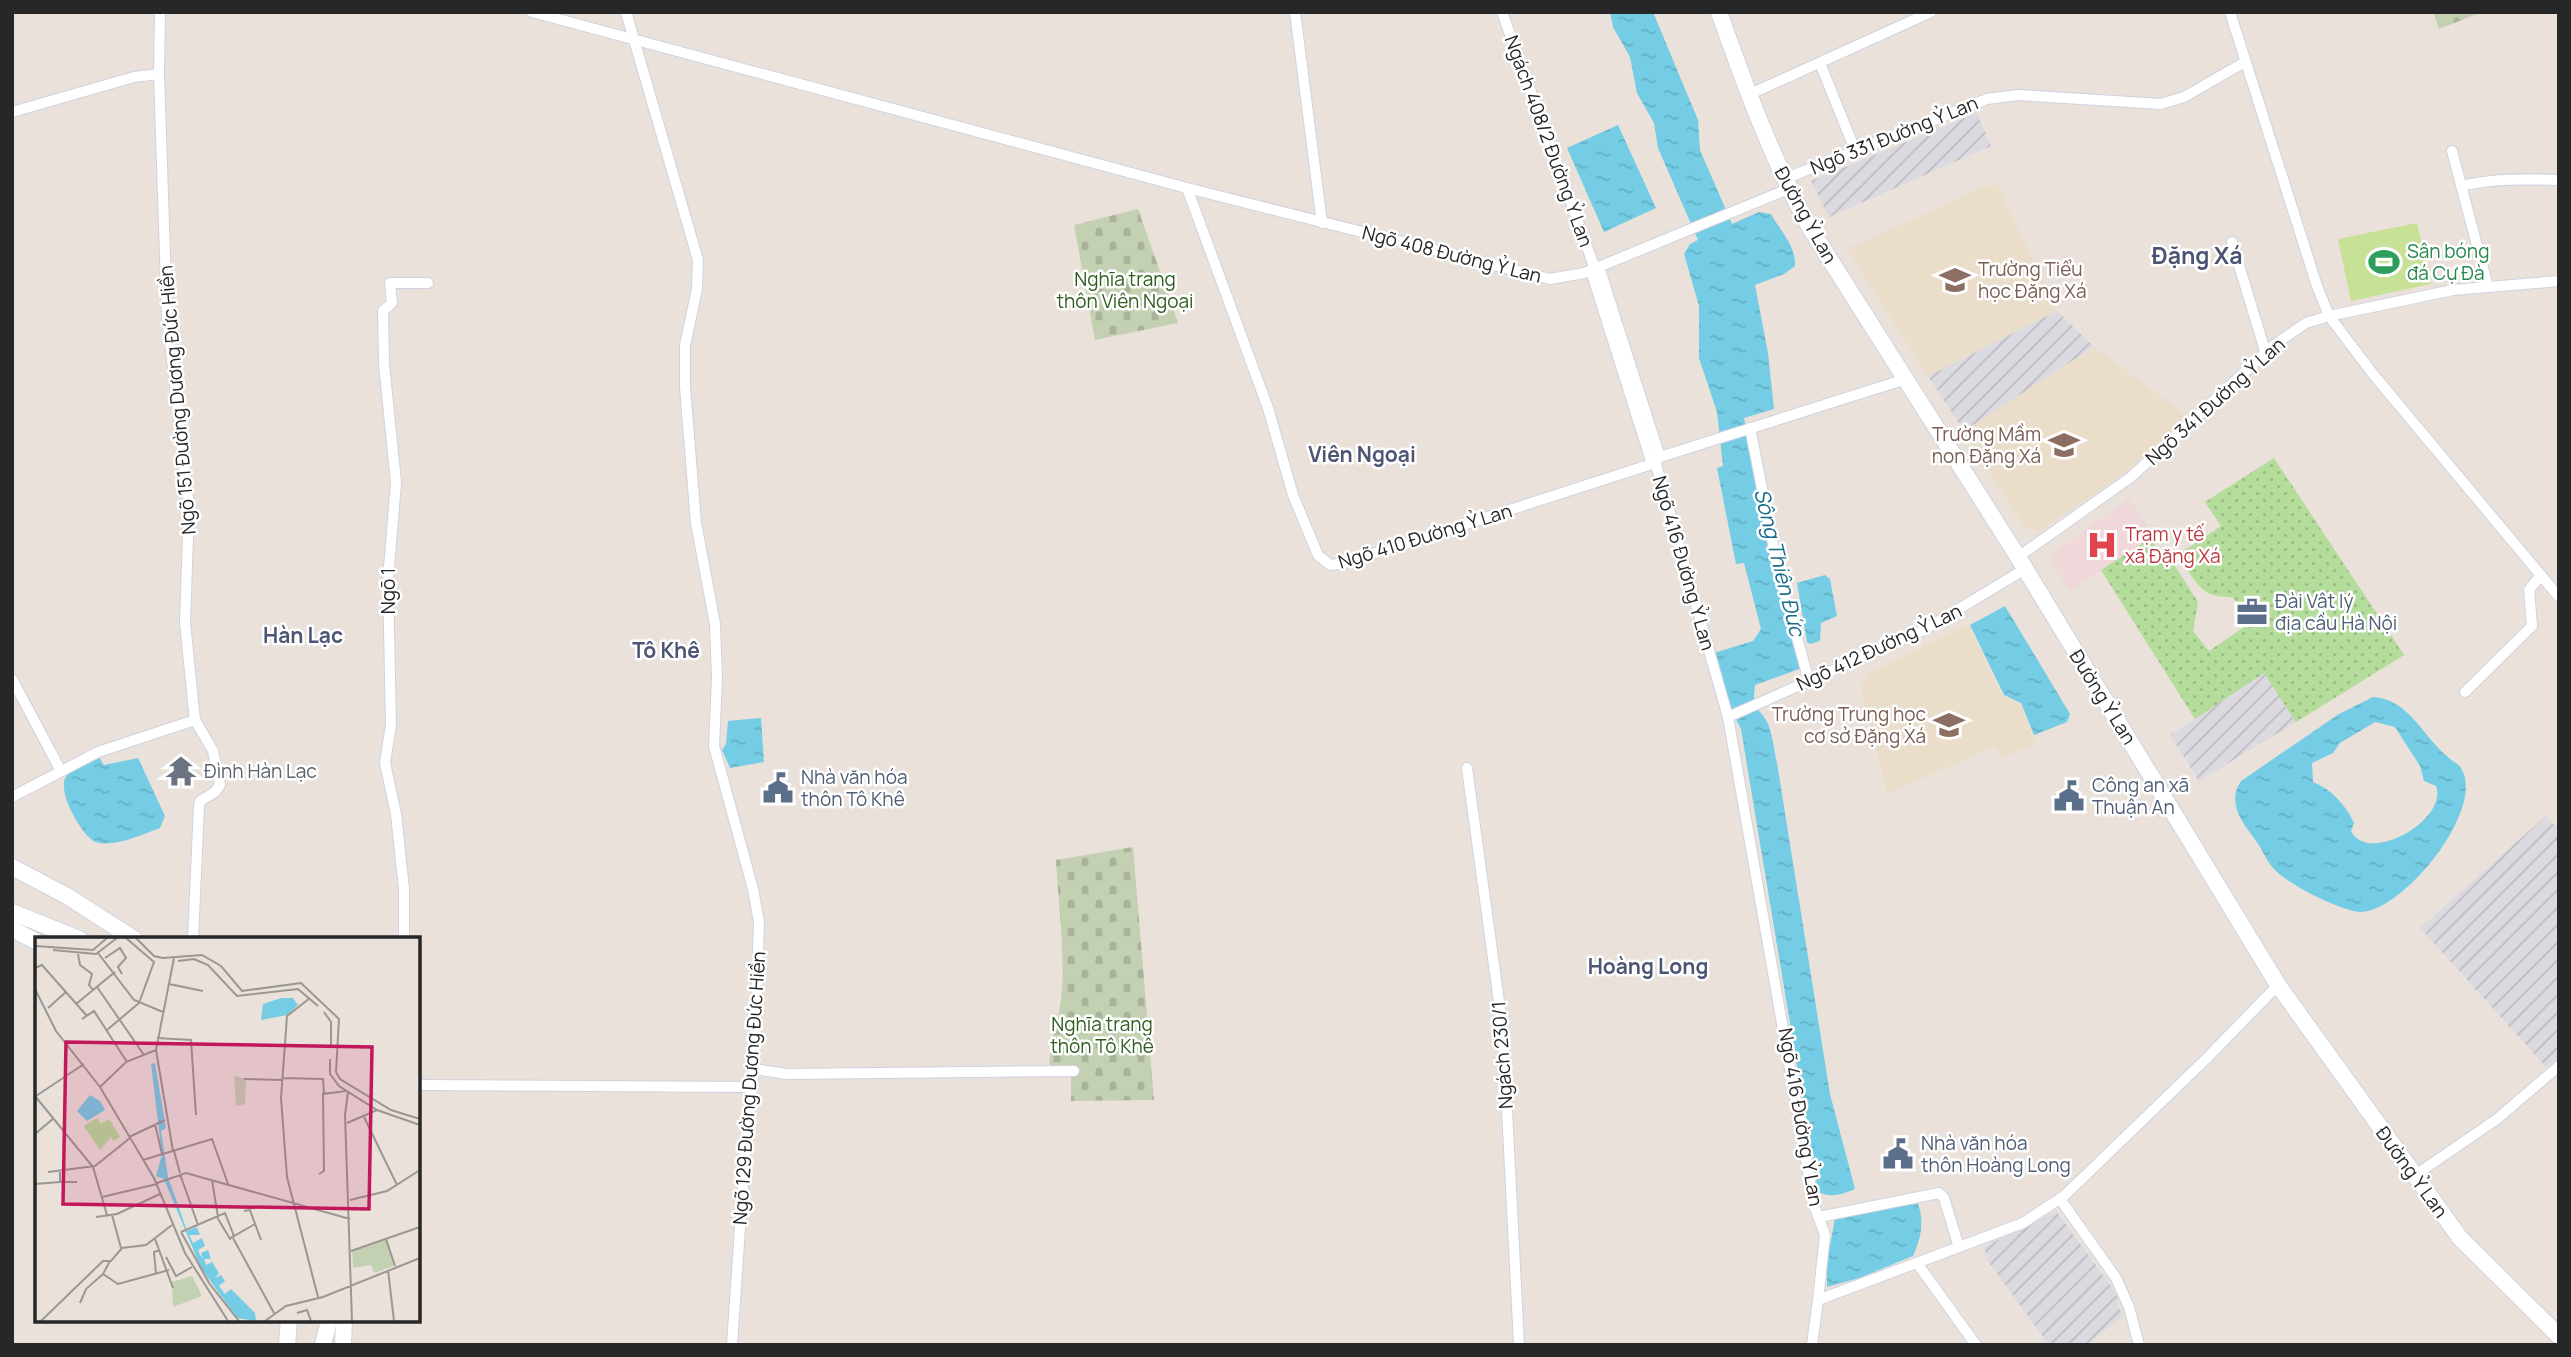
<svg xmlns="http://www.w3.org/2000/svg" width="2571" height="1357" font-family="Manrope,sans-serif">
	<defs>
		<pattern id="industrial-furrows" width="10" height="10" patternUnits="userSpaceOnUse" patternTransform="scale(1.75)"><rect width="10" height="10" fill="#dcdae1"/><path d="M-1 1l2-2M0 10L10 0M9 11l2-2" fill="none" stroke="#bdbbc1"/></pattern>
		<pattern id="cemetery-stones" width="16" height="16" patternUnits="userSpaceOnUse" patternTransform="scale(1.75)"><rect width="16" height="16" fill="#c3d1b2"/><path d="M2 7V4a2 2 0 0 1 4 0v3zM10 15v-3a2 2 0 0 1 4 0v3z" fill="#a8b399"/></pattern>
		<pattern id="garden-dots" width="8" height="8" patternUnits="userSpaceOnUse" patternTransform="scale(1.75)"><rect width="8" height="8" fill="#b4dc9a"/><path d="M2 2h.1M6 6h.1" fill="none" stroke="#9bbd85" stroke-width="1.8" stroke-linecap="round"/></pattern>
		<pattern id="water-ripples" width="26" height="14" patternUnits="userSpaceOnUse" patternTransform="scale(1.75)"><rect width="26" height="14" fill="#74cde4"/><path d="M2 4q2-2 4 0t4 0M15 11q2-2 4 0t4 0" fill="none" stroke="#64b0c4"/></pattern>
	</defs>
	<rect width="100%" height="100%" fill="#e9e1da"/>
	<g fill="url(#industrial-furrows)">
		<path d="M1977,113L1991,146L1829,217L1811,181Z"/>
		<path d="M2057,311L2094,347L1964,431L1928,376Z"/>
		<path d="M2264,673L2296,722L2199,781L2170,735Z"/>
		<path d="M2546,816L2559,830V1057L2546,1067L2420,928Z"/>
		<path d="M2056,1211L2111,1286L2118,1298L2117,1306L2124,1315L2086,1345H2049L1987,1260L1984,1247Z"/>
	</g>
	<g fill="#eaddca">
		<path d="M1996,182L2057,311L1928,376L1847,249Z"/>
		<path d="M2094,347L2186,415L2148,453L2114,480L2040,531L2025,528L1964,431Z"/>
		<path d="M1968,624L2001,694L2020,705L2036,744L2000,758L1995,746L1887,794L1861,689L1867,674Z"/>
	</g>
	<path fill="#efd7da" d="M2129,498L2154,536L2070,591L2052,565V555Z"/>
	<g fill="url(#cemetery-stones)">
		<path d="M2433,12H2482L2439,29Z"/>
		<path d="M1138,209L1178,323L1095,340L1074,225Z"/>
		<path d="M1133,847L1154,1100L1071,1101V1070H1050C1048,1043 1056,1032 1060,1007C1067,967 1058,902 1056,860Z"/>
	</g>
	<path fill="url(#garden-dots)" d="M2274,458L2404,655L2296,722L2264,673L2195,719L2101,570L2154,536L2156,559L2166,564L2173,563L2198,602L2193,631L2209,651L2250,623L2232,597C2199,598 2195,580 2178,555L2221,526L2205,502Z"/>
	<path fill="#c7e296" d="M2417,223L2431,284L2351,301L2338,239Z"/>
	<g fill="url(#water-ripples)" fill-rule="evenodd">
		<path d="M1610,12H1653L1698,120L1700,150L1732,224L1759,212L1771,214C1780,231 1796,245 1795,266L1784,274L1755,285L1768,353L1774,409L1744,418L1770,554L1802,668L1755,685C1751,713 1760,706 1768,724C1773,736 1774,751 1777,763L1830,1094L1855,1189C1844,1194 1828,1199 1818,1191L1741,729L1732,712L1714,653L1753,641L1761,629L1744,563L1736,564L1717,468L1723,466L1717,412L1699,358V306L1684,254L1690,244L1698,240L1658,148L1654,123L1637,93L1630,57L1613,27Z"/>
		<path d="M1618,125L1656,208L1604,232L1567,148Z"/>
		<path d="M1825,575L1830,579L1837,616L1821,623L1820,641L1810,644L1807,642L1797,583Z"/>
		<path d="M2005,606L2070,714L2067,722L2034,735L2021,703L2004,695L1970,625Z"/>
		<path d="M2373,697C2409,699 2423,737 2449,758C2452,761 2459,764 2461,768C2487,809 2402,913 2360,912C2341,911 2287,884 2274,869C2266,861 2262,848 2254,838C2241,821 2227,801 2241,781L2339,714ZM2375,722L2395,727L2420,766L2424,781L2436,786C2449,819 2369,866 2351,831L2354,823C2345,804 2332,790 2313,782L2312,763L2333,753L2340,743Z"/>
		<path d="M761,718L764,762L730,768L722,750L726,744L728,721Z"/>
		<path d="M99,757L104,765L138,758L165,816L160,828C144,834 113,848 96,842C82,837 56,790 66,777C73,767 89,762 99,757Z"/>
		<path d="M1917,1201C1925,1221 1921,1238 1913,1256L1859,1278L1827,1287V1264L1835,1218Z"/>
	</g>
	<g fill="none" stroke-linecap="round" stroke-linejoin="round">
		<g stroke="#cfd3df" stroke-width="12">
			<g id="street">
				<path d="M160,12L159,74L167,316L189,507L185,623L195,720L213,751L220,785L215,792L200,801L199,806L193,939"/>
				<path d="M532,12L1187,188L1550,279L1584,273L1788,189"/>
				<path d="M626,12L698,260L697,289L685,345V387L696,523L715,624L717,678L714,746L753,889L759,922L754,1069L746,1140L732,1345"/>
				<path d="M1295,12L1322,223"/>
				<path d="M1502,12L1595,269"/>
				<path d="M2230,12L2317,286L2329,316L2373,374L2559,597"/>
				<path d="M1820,63L1855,150"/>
				<path d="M1748,95L1931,12"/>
				<path d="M12,112L134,77L159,74"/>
				<path d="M2452,151L2488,287"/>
				<path d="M1784,179L1987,99L2018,95L2161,104L2184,97L2245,62"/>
				<path d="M2461,186C2493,178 2525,179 2559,180"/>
				<path d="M1187,188L1268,408L1293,495L1318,555L1330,565L1345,563L1652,464L1660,457L1906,379"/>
				<path d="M2232,242L2266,354"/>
				<path d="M1599,267L1660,457"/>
				<path d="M1591,271L1652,464"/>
				<path d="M1750,428L1778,569L1809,681"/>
				<path d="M1655,461L1728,717L1814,1205L1825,1235L1818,1300L2023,1223L2064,1196L2207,1058L2278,985"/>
				<path d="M2018,557L2131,477L2274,345L2306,323L2329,316L2453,290L2559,281"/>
				<path d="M12,679L61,771"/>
				<path d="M2465,692L2532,626L2529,590L2541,575"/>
				<path d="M1728,717L1924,630L2025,569"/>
				<path d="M1467,768L1503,1031L1519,1345"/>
				<path d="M12,797L98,752L195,720"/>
				<path d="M404,939V889L396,814L385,763L391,724L388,580L396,482L384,364L383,311L392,303L390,283H428"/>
				<path d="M754,1069L787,1074L1074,1071"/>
				<path d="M418,1085L750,1087"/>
				<path d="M2414,1176L2497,1119L2559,1066"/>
				<path d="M2060,1199L2116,1278L2129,1307L2139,1345"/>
				<path d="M1819,1217L1939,1193L1944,1198L1959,1247"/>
				<path d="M1917,1263L1976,1345"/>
				<path d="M1812,1345L1818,1300"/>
			</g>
		</g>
		<g stroke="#cfd3df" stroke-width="18">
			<g id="secondary">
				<path d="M1719,12C1745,86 1772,159 1810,228L2018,557L2278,985L2460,1238L2559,1336"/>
				<path d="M12,867L67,896L134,939"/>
				<path d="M12,912L79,939"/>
				<path d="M12,929L37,942"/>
				<path d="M287,1345L289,1320"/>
				<path d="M323,1345L329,1320"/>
				<path d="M343,1345L344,1320"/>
			</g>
		</g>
		<use href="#street" stroke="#fff" stroke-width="10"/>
		<use href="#secondary" stroke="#fff" stroke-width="16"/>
	</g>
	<defs>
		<g id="stadium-bare" transform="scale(2.415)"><path d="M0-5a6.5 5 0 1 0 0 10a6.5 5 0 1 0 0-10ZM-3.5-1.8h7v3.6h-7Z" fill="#2e9e5b" stroke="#fff" stroke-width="2.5" paint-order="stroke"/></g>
		<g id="school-bare" transform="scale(2.415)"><path d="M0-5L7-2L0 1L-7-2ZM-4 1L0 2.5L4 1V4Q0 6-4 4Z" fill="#8d6e63" stroke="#fff" stroke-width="2.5" paint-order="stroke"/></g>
		<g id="hospital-bare" transform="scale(2.415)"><path d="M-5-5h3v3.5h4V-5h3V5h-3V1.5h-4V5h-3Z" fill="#e0444e" stroke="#fff" stroke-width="2.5" paint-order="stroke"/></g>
		<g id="office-bare" transform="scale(2.415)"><path d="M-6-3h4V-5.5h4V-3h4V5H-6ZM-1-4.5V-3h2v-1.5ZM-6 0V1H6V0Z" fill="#5c6f8a" stroke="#fff" stroke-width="2.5" paint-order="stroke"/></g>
		<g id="temple-bare" transform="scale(2.415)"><path d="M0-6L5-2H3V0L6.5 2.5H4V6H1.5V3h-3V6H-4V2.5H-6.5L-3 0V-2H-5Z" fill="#6b7280" stroke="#fff" stroke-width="2.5" paint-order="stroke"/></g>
		<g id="civic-bare" transform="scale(2.415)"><path d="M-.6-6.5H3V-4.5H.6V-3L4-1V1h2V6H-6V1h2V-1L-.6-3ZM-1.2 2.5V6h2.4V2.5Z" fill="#5c6f8a" stroke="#fff" stroke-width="2.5" paint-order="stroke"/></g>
	</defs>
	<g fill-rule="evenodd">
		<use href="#stadium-bare" x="2384" y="262"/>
		<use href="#school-bare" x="1955" y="280"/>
		<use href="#school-bare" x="2064" y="445"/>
		<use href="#hospital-bare" x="2102" y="545"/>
		<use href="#office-bare" x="2252" y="612"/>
		<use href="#school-bare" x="1949" y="725"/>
		<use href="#temple-bare" x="181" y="771"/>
		<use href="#civic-bare" x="778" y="788"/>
		<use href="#civic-bare" x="2069" y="796"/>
		<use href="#civic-bare" x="1898" y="1154"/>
	</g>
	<g text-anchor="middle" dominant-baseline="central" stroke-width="5" stroke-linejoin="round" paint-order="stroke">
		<g font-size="19" fill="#272727" stroke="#fff">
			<text transform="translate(1894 135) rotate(-22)">Ngõ 331 Đường Ỷ Lan</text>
			<text transform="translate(1549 141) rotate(70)">Ngách 408/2 Đường Ỷ Lan</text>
			<text transform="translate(1806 215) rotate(61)">Đường Ỷ Lan</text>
			<text transform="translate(1452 254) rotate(14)">Ngõ 408 Đường Ỷ Lan</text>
			<text transform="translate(177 400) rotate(-95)">Ngõ 151 Đường Dương Đức Hiền</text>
			<text transform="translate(2215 401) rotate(-42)">Ngõ 341 Đường Ỷ Lan</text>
			<text transform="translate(1425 536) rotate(-17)">Ngõ 410 Đường Ỷ Lan</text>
			<text transform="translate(1684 563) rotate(74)">Ngõ 416 Đường Ỷ Lan</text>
			<text transform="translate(388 591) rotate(-90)">Ngõ 1</text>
			<text transform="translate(1879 647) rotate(-25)">Ngõ 412 Đường Ỷ Lan</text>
			<text transform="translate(2103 697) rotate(58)">Đường Ỷ Lan</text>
			<text transform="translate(1502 1055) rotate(-94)">Ngách 230/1</text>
			<text transform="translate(749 1088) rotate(-86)">Ngõ 129 Đường Dương Đức Hiền</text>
			<text transform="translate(1801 1117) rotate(80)">Ngõ 416 Đường Ỷ Lan</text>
			<text transform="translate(2412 1172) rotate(54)">Đường Ỷ Lan</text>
		</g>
		<g font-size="19" fill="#27864d" stroke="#fff" text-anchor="start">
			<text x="2407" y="251">Sân bóng<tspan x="2407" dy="22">đá Cự Đà</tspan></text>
		</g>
		<g font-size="19" fill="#785e54" stroke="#fff" text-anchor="end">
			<text x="1978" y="269" text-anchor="start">Trường Tiểu<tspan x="1978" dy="22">học Đặng Xá</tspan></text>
			<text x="2041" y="434">Trường Mầm<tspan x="2041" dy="22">non Đặng Xá</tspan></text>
			<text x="1926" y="714">Trường Trung học<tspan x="1926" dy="22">cơ sở Đặng Xá</tspan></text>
		</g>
		<g font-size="19" fill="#2f5d1e" stroke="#fff">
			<text x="1125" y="279">Nghĩa trang<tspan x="1125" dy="22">thôn Viên Ngoại</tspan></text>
			<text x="1102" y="1024">Nghĩa trang<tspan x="1102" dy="22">thôn Tô Khê</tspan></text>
		</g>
		<g font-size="19" fill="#be3a42" stroke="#fff" text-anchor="start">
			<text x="2125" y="534">Trạm y tế<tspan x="2125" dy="22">xã Đặng Xá</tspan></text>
		</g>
		<g font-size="19" fill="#4e5e75" stroke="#fff" text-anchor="start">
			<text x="2275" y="601">Đài Vật lý<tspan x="2275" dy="22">địa cầu Hà Nội</tspan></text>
			<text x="801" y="777">Nhà văn hóa<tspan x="801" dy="22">thôn Tô Khê</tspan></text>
			<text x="2092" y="785">Công an xã<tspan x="2092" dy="22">Thuận An</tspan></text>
			<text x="1921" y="1143">Nhà văn hóa<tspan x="1921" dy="22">thôn Hoàng Long</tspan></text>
		</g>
		<g font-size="19" fill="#5b616d" stroke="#fff" text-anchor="start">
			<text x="204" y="771">Đình Hàn Lạc</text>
		</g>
		<g font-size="21" font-weight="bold" fill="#4c5574" stroke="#fff">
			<text x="1362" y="454">Viên Ngoại</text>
			<text x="303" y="635">Hàn Lạc</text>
			<text x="666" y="650">Tô Khê</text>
			<text x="1648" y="966">Hoàng Long</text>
		</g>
		<g font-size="21" font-style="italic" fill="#176b8b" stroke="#fff">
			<text transform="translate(1780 562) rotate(76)">Sông Thiên Đức</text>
		</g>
		<g font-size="23" font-weight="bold" fill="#4c5574" stroke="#fff">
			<text x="2197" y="255">Đặng Xá</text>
		</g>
	</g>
	<g transform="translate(35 937)">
		<rect width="385" height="385" fill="#e9e1da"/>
		<path d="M199,139L211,142L210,167L201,169ZM351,303L359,329L339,336L336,328L318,331L317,314ZM157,339L167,359L138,370L137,345Z" fill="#c3d1b2"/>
		<path d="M62,181L66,187L74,182L85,200L79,204L76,200L65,213L49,189Z" fill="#b4dc9a"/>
		<path d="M246,61H258L263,68L252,78L226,83L228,67ZM120,126L131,191L126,194L133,240L150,288L152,294L162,290L165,298H154L158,306L167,301L170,309L163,313L165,318L168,321L166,316L173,313L176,322H169L171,328L177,325L184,336L180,341L186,338L190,344L184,349L190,357L196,352L220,376L221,384L202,381L166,331L129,242L121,239L127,218L116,127ZM55,158L65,164L70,173L52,184L42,174Z" fill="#74cde4"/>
		<path fill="none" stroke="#9b9792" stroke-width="2" d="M91,1L119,25L104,66M101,1L119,19L128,21L167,18L186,29L207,54L266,46L304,82L301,135L305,142L356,173L385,182M0,9L58,13L72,1M18,13L61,17L82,1M63,16L99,63L128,75M43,17L45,28L57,37L54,48L58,53M70,21L85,11L91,21L83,30L87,37M143,24L159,22L173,28L202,59L263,52L283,69M0,31L7,28L52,79M134,47L168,54M62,50L109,118M0,52L21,94L65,150L119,241L150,316L193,384M275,61L252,79L246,161L252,240L283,360M41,67L80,35M13,71L31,55M289,75L296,85V109M47,82L59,74L92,125M72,93L104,66M122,101L156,103L161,178M121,113L139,21M295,122V137L304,149L342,173L385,188M247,141L288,142L289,156M209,142L247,143M65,150L91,125L121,113L138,214M313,155L310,178L317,384M0,159L58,230L72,278M1,159L49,127M329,180L362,248M312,186L342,173M120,187L127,217M0,197L19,181M94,200L130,183M139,214L145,236M108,223L177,202L193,247M13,235L60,229L95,201M25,235V245H42M145,237L163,288M284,237L289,234L288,157L311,154M177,243L183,280M122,246L151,236L315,282M0,247L25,245M67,260L122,247M315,263L352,254L385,233M209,274L215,273L226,303M77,278L86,311M61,280L82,277L125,257M182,280L195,302L198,299M146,295L174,346L204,384M146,295L190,276L199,299L220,287M198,301L239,376M120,302L138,351M351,302L360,329M316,314L385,290M131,320L141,339L157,330M75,324L68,337L83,347L134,333M353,333L359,384M121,337L119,315L125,313M45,366L51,352L68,337M262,376L272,373L276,384M6,384L68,324H76L87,311L111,308L137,288M230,384L251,369L288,360L385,321"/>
		<path fill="#c2185b" fill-opacity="0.15" stroke="#c2185b" stroke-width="3.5" d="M31,105L337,110L334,272L28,267Z"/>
		<rect width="385" height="385" fill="none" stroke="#272727" stroke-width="3.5"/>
	</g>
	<rect width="2571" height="1357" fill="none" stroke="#272727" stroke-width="28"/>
</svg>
